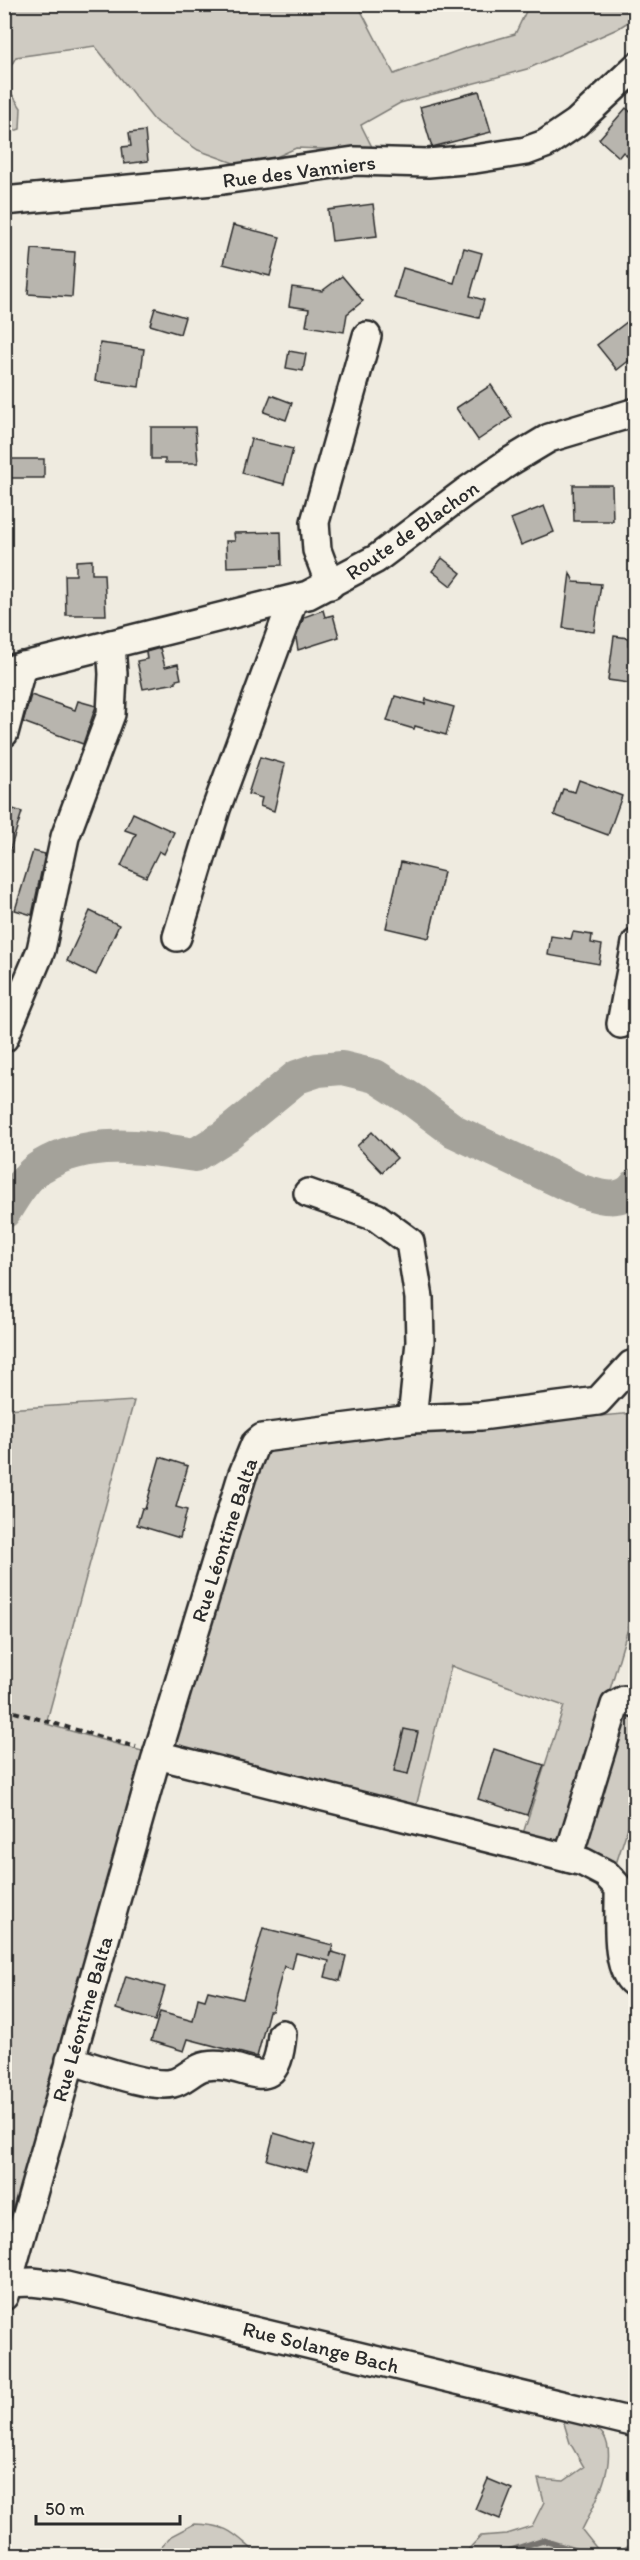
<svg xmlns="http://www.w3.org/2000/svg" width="640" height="2560" font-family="Itim,sans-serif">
	<rect width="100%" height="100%" fill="#efebe0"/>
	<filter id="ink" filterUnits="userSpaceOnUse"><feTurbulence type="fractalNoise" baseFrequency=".0167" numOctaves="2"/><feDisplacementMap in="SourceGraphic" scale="12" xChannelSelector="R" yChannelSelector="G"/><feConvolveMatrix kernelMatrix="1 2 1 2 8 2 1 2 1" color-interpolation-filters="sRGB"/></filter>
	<g filter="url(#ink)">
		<g fill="#cfcbc2" stroke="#7d7b76" stroke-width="1.5">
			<path d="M4,5H358L394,74L465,48L515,34L529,5H635L636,17L617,29L527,69L400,103L361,125L374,151L296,148L250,169L198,150L154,120L95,46L16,57L5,76Z"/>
			<path d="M4,82L21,108L20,129L5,134Z"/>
			<path d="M134,1401L46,1724L156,1755L242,1476L274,1443L635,1413V1611H633L561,1857L519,1846L564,1706L451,1666L413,1819L157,1756L5,2283V1409Z"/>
			<path d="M635,1703V1822L630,1821L613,1873L568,1858L615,1705Z"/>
			<path d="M563,2420H587C592,2425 600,2430 604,2436C619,2462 593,2507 582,2530L598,2550H622L635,2540V2555L462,2556L481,2536L506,2534L532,2526L544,2502L538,2479L564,2481L584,2467L570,2443Z"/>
			<path d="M194,2524C231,2525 233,2534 259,2555H153L171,2536Z"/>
		</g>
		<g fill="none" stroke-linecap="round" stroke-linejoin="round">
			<path stroke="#74726e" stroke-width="6" d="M494,2556L542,2540L593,2556"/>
			<path stroke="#a4a29a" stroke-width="34" d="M4,1212C14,1196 26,1175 42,1166C88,1137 145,1147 195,1155L225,1136L297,1077L318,1070L342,1068L375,1076L414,1101L454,1131L581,1191C600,1197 623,1204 636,1185"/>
		</g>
		<g fill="#b8b5ae" stroke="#2b2b2b" stroke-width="1.5">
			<path d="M479,91L491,132L432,147L420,107Z"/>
			<path d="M626,108L636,117V163L623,152L619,157L599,139Z"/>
			<path d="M145,131L148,161L124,164L122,147L131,146L129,133Z"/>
			<path d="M373,204L377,236L332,241L328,210Z"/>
			<path d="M233,225L280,237L270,276L223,264Z"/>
			<path d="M464,248L482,253L470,296L484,300L479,318L394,298L403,268L454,283Z"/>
			<path d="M32,249L75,252L72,297L28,294Z"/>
			<path d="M342,276L363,301L347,314L344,332L306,326L309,309L289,306L292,287L322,291Z"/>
			<path d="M155,308L185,317L180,334L150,325Z"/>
			<path d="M636,315V355L617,370L597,345Z"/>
			<path d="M100,343L144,349L139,387L95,381Z"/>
			<path d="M289,351L306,354L303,371L286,368Z"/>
			<path d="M491,385L512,417L478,440L456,408Z"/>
			<path d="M271,395L292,403L286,420L264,412Z"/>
			<path d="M151,427H195L198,463H165V459H151Z"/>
			<path d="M251,439L293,449L284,484L242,473Z"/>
			<rect x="11" y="459" width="33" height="19"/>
			<path d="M573,485H612L613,521H574Z"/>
			<path d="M544,506L554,532L521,545L511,519Z"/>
			<path d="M281,532L282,565L227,567L226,541H235L234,533Z"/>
			<path d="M442,558L461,573L451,586L432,571Z"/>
			<path d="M92,560V574H104L106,615H66L65,575H76V561Z"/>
			<path d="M570,573L574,582L601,584L594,632L563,628Z"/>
			<path d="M323,610L325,617L333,615L339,637L298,650L296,638L304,617Z"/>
			<path d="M614,636L628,638V645L636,646V684L608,680Z"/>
			<path d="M160,648L165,667L178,664L181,679L176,680V683L143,689L137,661L147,659L146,652Z"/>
			<path d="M31,695L75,710L78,701L96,706L83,744L23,722Z"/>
			<path d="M395,696L425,704L426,699L454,707L446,735L415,726L414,729L387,721Z"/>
			<path d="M260,757L285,764L274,811L260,806L262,798L248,794Z"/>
			<path d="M579,780L622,796L608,835L554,815L563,789L575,792Z"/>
			<path d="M4,806L22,812L8,856L4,855Z"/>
			<path d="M133,813L174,832L164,854L159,851L146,877L121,866L136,834L125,830Z"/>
			<path d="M33,851L45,854L32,915L15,910Z"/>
			<path d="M401,862L444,872L429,938L386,928Z"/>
			<path d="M90,911L119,925L96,975L67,961Z"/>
			<path d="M573,932L592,935L591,943L602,945L599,964L548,955L551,936L571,939Z"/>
			<path d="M372,1132L397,1158L382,1172L357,1146Z"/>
			<path d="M160,1457L188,1466L176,1507L187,1510L180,1538L137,1525L142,1508L145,1509Z"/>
			<path d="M404,1729L418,1732L408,1774L394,1771Z"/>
			<path d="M494,1749L544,1765L527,1815L478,1799Z"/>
			<path d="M263,1928L333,1945L330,1957L332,1952L346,1956L340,1981L325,1977L329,1961L296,1953L292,1969L284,1966L272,2011H269L257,2057L188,2039L184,2051L151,2041L160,2012L193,2021L198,1998L205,2000L208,1991L243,1999Z"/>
			<path d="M126,1976L165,1987L155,2021L116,2009Z"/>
			<path d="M274,2133L315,2145L307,2171L267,2160Z"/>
			<path d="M488,2479L512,2489L500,2519L475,2509Z"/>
		</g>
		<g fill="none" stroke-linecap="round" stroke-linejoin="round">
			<g stroke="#2b2b2b" stroke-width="32">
				<g id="minor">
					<path d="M4,201L223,180L354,161L428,163L475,159L526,151L545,144L576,123L636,67"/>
					<path d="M330,585L317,550L315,522L367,336"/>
					<path d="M4,671L308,595L376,559L465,492L509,462L549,438L636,412"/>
					<path d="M4,733L22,666"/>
					<path d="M177,937L216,809L293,600"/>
					<path d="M621,1024L636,943"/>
					<path d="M4,1038L41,950L65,837L111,714L113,674L111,644"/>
					<path d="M308,1193L376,1217L410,1242L419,1298L420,1342L412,1419"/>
					<path d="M157,1755L242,1476L255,1444L262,1438L412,1419L481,1416L598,1401L631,1365"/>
					<path d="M568,1858L615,1705L624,1700L636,1703"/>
					<path d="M70,2060C94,2067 152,2089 173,2083C185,2080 194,2068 206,2066C247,2059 276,2105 282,2034"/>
					<path d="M4,2283L32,2282L66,2286L636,2423"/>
					<path d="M4,2296L157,1755L583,1862L606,1874L619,1888C620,1911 613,1972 636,1984"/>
				</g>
			</g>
			<path stroke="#2b2b2b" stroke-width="4" stroke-dasharray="6 4.5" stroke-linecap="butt" d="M4,1709L136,1747"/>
			<use href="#minor" stroke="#f7f3e8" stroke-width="27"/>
		</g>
	</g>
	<g text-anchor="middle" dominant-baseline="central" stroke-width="5" stroke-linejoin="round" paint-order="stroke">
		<g font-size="21" fill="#2b2b2b" stroke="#f7f3e8">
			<text transform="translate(299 171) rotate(-7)">Rue des Vanniers</text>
			<text transform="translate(412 530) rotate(-35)">Route de Blachon</text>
			<text transform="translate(224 1540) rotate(-72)">Rue Léontine Balta</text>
			<text transform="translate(82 2019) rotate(-74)">Rue Léontine Balta</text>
			<text transform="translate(321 2347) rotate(14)">Rue Solange Bach</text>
		</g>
	</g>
	<rect width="640" height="2560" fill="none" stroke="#f7f3e8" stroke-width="24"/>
	<rect x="12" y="12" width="616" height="2536" fill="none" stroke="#2b2b2b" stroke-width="2" filter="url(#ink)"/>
	<path d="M36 2515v9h144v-9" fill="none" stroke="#2b2b2b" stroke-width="3"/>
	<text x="45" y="2515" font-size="18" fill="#2b2b2b" stroke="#f7f3e8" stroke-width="4.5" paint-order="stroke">50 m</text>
</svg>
